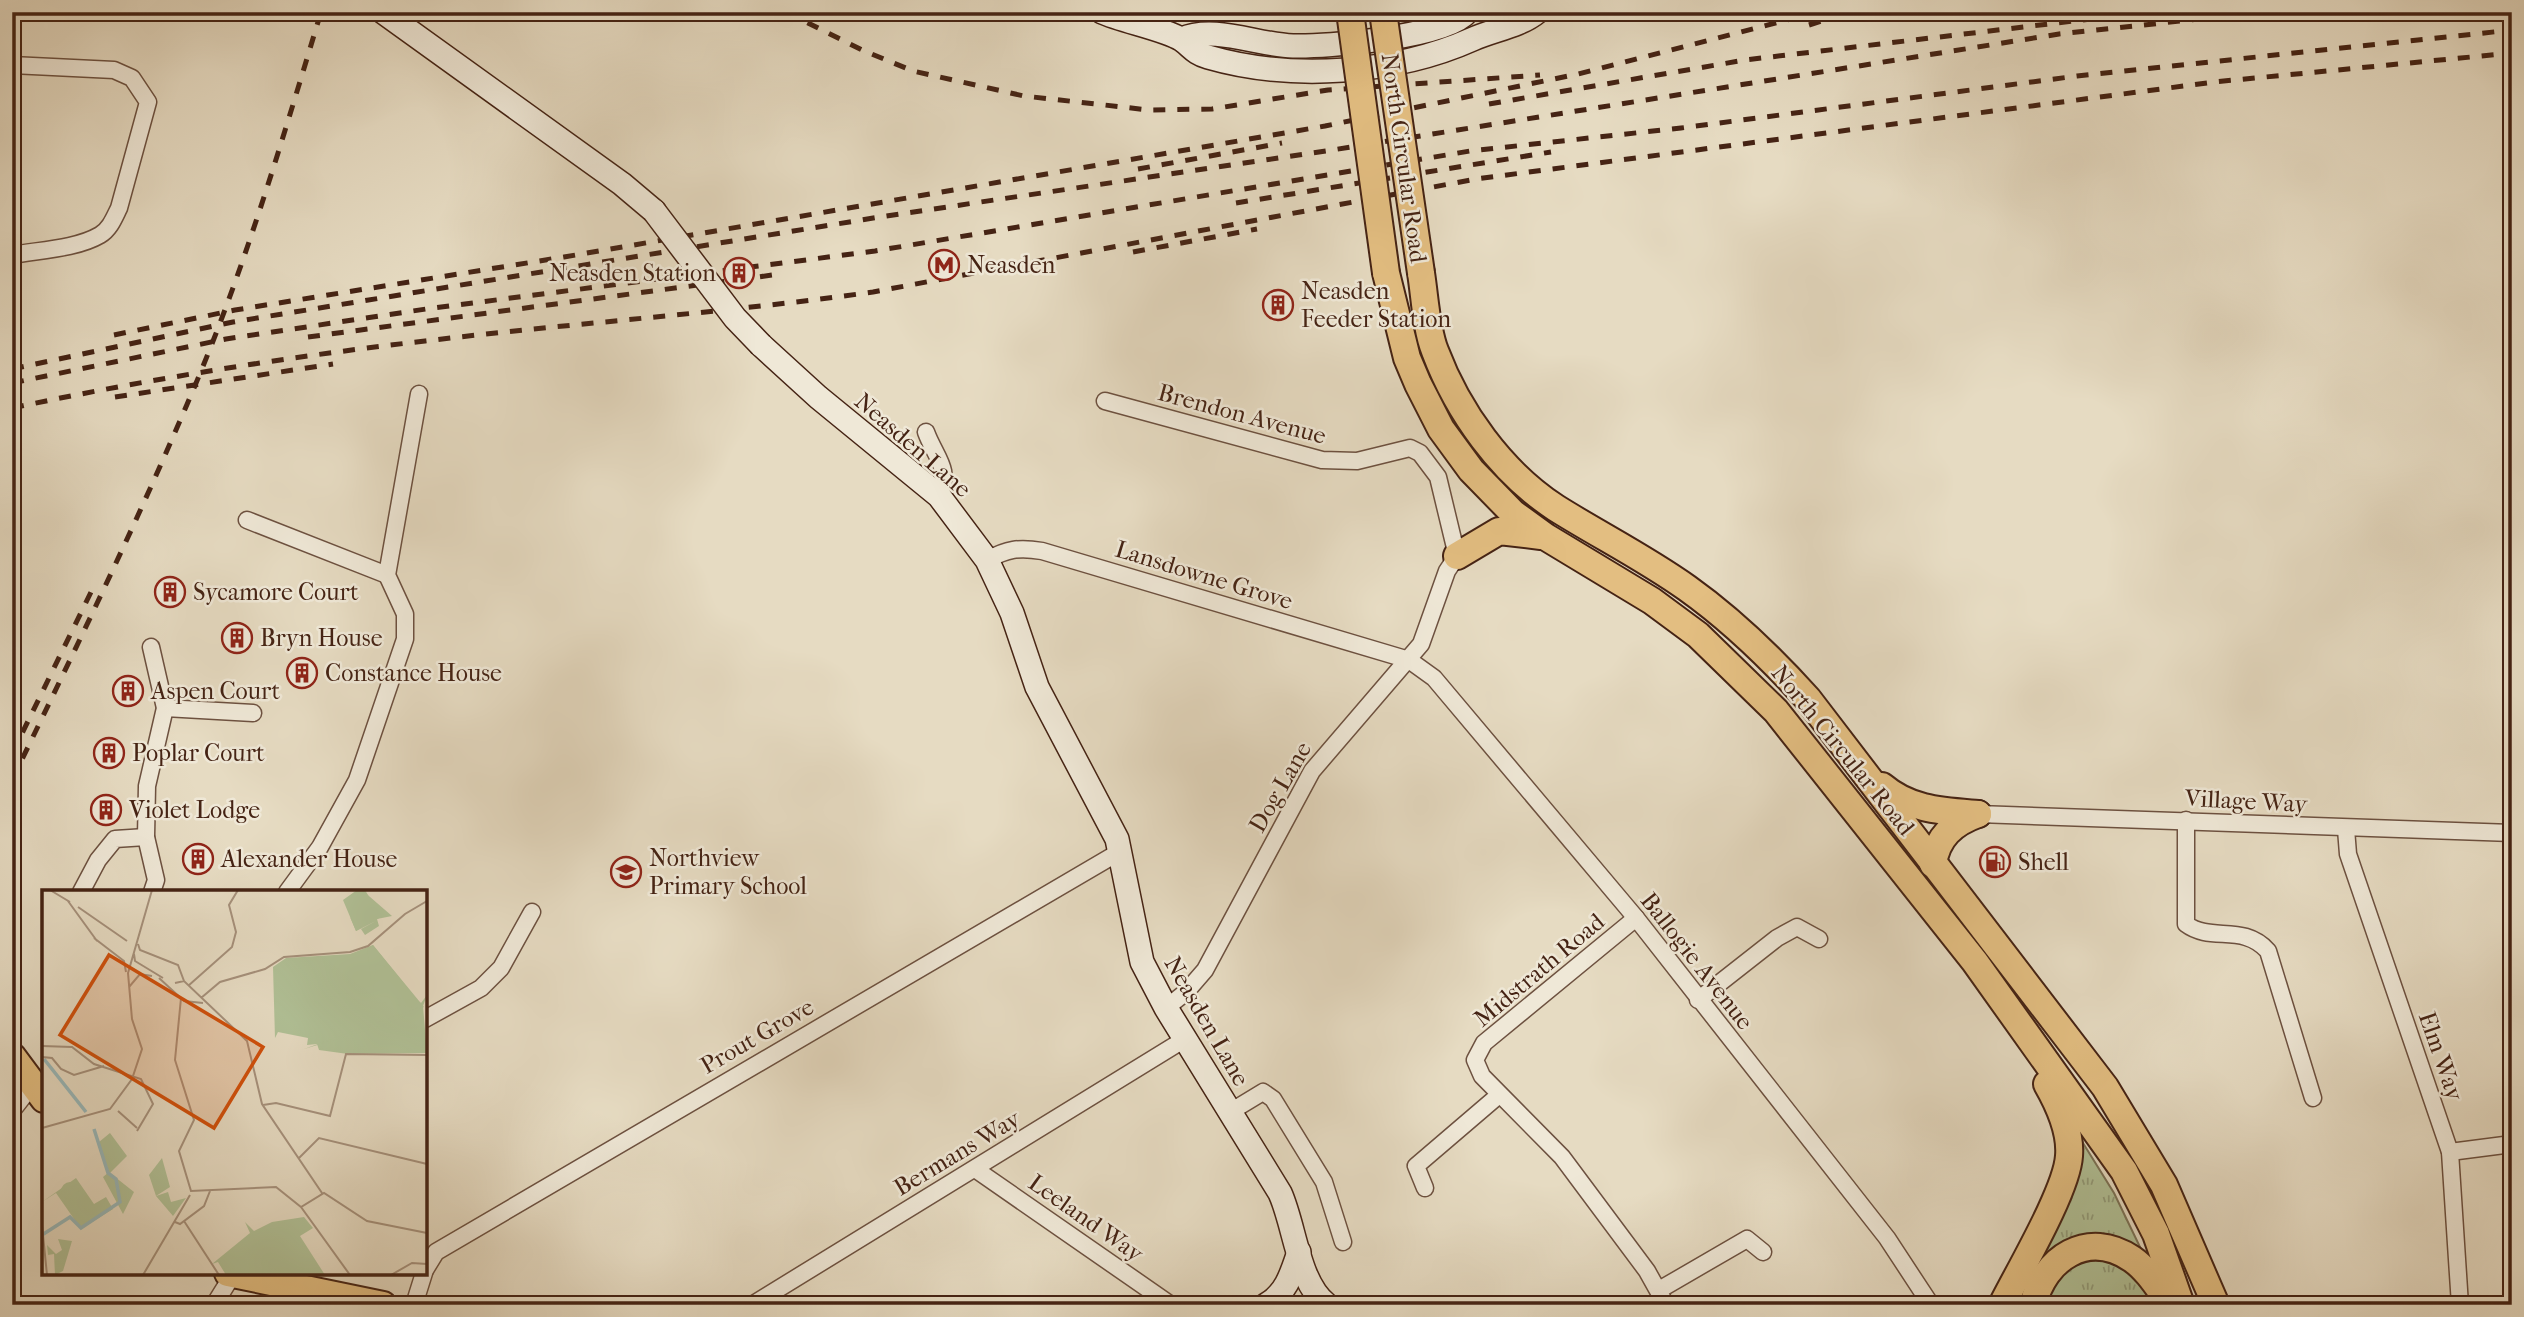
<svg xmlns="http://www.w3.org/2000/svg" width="2524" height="1317" font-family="'IM FELL French Canon',serif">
	<defs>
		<pattern id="grass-tufts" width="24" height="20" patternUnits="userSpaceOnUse" patternTransform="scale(1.75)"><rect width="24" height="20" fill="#b1c197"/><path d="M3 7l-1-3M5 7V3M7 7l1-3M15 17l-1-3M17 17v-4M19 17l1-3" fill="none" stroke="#929c7a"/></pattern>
	</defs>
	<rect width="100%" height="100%" fill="#e6dbc2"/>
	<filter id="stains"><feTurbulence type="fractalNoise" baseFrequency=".00286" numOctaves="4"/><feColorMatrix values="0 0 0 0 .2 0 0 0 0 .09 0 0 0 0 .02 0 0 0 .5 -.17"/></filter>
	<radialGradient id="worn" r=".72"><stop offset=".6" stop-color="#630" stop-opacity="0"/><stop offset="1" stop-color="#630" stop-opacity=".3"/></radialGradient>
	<g fill="url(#grass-tufts)" stroke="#7b7256" stroke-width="2">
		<path d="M2078,1135L2114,1193L2140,1247L2109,1236L2022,1305H2011Z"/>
		<path d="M2082,1257L2121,1261L2158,1305H2049L2053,1281Z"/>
	</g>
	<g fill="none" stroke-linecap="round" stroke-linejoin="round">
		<g stroke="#6d5140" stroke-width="19">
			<g id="minor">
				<path d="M12,65L114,70L132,78L148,102L119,208C114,218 110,229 100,235C76,249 39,250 12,255"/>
				<path d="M1105,401L1322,460L1357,461L1410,448L1420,453L1438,477L1457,556L1447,571L1421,644L1312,771L1205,970L1186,992L1166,1008"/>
				<path d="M926,432C935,457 952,469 939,496"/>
				<path d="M247,520L387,575"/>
				<path d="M987,560C1007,549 1019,547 1042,551L1409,660L1434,678L1636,918L1887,1238L1931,1305"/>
				<path d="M151,647L165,708L147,786L146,837L156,880L152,892"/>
				<path d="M165,708L253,713"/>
				<path d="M1978,814L2512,833"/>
				<path d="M2186,820V924C2211,943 2243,923 2268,951L2313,1098"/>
				<path d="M2346,829L2348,854L2450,1152L2460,1305"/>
				<path d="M81,892L98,860L115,839L146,837"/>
				<path d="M287,892L320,847L357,780L405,639V614L387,575L419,394"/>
				<path d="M1636,918L1484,1043L1475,1060L1482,1076L1562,1157L1647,1271L1666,1305"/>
				<path d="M1698,1000L1777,938L1797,927L1819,939"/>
				<path d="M425,1019L481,988L501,968L532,912"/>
				<path d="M12,1111L33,1084"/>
				<path d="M1230,1112L1263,1092L1273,1099L1324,1182L1343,1242"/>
				<path d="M2450,1152L2512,1144"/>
				<path d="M975,1169L1171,1305"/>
				<path d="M1425,1188L1416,1166L1499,1095"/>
				<path d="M425,1270L436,1252L1121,851"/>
				<path d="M1659,1290L1747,1239L1763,1252"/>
				<path d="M214,1305L232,1276"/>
				<path d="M414,1305L424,1273"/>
				<path d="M752,1305L1185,1039"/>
			</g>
		</g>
		<g stroke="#452314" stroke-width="26">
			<g id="secondary">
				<path d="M383,12L622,184L654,211"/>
				<path d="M1102,12C1122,21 1168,30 1182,40C1192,47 1194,53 1208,57C1291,81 1395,74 1473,39C1493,30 1520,26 1537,12"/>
				<path d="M1182,39C1214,25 1258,45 1293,46C1327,47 1446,37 1467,12"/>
				<path d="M761,345L818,397L939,496L987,560L1012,613L1037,687L1117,839L1142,962L1166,1008L1280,1193C1295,1226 1298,1283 1327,1305"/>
				<path d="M1266,1305C1286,1294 1292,1273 1299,1252"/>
			</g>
		</g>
		<g stroke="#452314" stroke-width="30">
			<g id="primary">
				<path d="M12,1056L44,1099"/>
				<path d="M228,1273L383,1305"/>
			</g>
		</g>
		<g stroke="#452314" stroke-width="30">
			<g id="trunk">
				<path d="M1386,273L1407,358L1418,384L1441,429L1471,470L1513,513L1546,537L1652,601L1698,635L1776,711L1975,962L2124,1171L2156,1234L2181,1305"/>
				<path d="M1421,273C1425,298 1426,328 1435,351C1458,412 1501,472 1556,508C1599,535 1645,558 1687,588C1732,620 1771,658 1808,699L2105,1087L2164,1185L2216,1305"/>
				<path d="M1457,556L1499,531L1541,536"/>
				<path d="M1882,786C1910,810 1942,811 1978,814"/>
				<path d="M1933,864C1937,837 1953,823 1978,814"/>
				<path d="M2002,1305C2019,1271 2067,1190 2069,1156C2071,1132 2059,1105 2047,1084"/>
				<path d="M2033,1305C2044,1258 2088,1229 2132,1259C2148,1270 2159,1289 2171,1305"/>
			</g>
		</g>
		<use href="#minor" stroke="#efe8d7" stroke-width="16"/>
		<use href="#secondary" stroke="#efe8d7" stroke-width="23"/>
		<use href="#primary" stroke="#e3be81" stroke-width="26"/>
		<use href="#trunk" stroke="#e3be81" stroke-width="26"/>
		<g stroke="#452314" stroke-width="5" stroke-dasharray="12 12" stroke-linecap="butt">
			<path d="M786,12L862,50L913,71L1024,96L1149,110L1212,109L1328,90L1540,75"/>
			<path d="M1809,25L1849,12"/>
			<path d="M1489,104L1745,60L2150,12"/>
			<path d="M1138,169L1282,143"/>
			<path d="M1236,203L1551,152"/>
			<path d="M1133,252L1257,229"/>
			<path d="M114,335L235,310L564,257L1325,126L1578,74L1818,12"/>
			<path d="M308,337L780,274"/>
			<path d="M12,369L233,322L886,216L1326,151L2059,34L2265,12"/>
			<path d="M12,383L226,339L426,309L875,251L1470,151L1681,128L2077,76L2512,30"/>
			<path d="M115,397L333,364"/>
			<path d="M12,408C149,379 286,357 425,341C574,323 724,313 873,292L1476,179L2214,82L2512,53"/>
			<path d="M12,754L92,590"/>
			<path d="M12,780C74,652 136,525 191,395C244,271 282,141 321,12"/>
		</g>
		<g stroke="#452314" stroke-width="26" stroke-linecap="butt">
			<path id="secondary-bridge" d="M654,211L735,318L761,345"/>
		</g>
		<g stroke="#452314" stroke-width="30" stroke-linecap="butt">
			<g id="trunk-bridge">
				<path d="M1350,12L1386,273"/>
				<path d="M1383,12L1421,273"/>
			</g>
		</g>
		<use href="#secondary-bridge" stroke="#efe8d7" stroke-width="23"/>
		<use href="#trunk-bridge" stroke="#e3be81" stroke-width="26"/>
	</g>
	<defs>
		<g id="metro-ring" transform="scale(1.575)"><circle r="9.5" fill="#efe8d7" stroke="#8f2418" stroke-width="1.5"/><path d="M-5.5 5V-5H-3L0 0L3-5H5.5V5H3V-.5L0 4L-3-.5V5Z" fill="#8f2418"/></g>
		<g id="building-ring" transform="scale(1.575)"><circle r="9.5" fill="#efe8d7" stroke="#8f2418" stroke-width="1.5"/><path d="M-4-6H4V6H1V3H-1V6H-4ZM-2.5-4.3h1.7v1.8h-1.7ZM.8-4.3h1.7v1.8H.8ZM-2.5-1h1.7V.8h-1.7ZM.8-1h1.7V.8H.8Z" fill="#8f2418"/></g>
		<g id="fuel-ring" transform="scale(1.575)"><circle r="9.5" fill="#efe8d7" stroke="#8f2418" stroke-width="1.5"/><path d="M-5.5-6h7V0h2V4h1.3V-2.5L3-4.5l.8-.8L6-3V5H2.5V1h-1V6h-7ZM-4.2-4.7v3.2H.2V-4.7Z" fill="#8f2418"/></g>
		<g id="school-ring" transform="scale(1.575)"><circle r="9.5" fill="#efe8d7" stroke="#8f2418" stroke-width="1.5"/><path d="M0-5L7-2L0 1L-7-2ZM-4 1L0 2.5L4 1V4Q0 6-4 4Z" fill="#8f2418"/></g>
	</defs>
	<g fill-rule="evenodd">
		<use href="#metro-ring" x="944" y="265"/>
		<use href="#building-ring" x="739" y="273"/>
		<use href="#building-ring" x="1278" y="305"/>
		<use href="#building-ring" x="170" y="592"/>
		<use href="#building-ring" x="237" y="638"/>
		<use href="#building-ring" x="302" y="673"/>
		<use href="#building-ring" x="128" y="691"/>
		<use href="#building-ring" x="109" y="753"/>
		<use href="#building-ring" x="106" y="810"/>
		<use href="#building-ring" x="198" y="859"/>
		<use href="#fuel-ring" x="1995" y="862"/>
		<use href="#school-ring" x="626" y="872"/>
	</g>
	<g text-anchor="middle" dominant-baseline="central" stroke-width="5" stroke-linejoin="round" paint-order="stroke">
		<g font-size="24" fill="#452314" stroke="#efe8d7">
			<text transform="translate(1404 158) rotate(82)">North Circular Road</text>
			<text transform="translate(1242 414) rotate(15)">Brendon Avenue</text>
			<text transform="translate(913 445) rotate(41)">Neasden Lane</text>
			<text transform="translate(1204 575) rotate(17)">Lansdowne Grove</text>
			<text transform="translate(1843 750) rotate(51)">North Circular Road</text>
			<text transform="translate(1280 787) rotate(-60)">Dog Lane</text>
			<text transform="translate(2246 801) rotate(3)">Village Way</text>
			<text transform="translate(1697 961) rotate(52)">Ballogie Avenue</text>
			<text transform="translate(1539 970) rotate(-40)">Midstrath Road</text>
			<text transform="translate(1207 1021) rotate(60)">Neasden Lane</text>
			<text transform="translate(757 1036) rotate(-30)">Prout Grove</text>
			<text transform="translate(2441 1056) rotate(71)">Elm Way</text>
			<text transform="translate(957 1153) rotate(-31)">Bermans Way</text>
			<text transform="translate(1086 1218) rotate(35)">Leeland Way</text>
		</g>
		<g font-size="24" fill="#452314" stroke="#efe8d7" text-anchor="start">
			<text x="967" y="265">Neasden</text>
			<text x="716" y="273" text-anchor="end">Neasden Station</text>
			<text x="1301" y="291">Neasden<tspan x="1301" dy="28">Feeder Station</tspan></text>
			<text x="193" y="592">Sycamore Court</text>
			<text x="260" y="638">Bryn House</text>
			<text x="325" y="673">Constance House</text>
			<text x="151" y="691">Aspen Court</text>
			<text x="132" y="753">Poplar Court</text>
			<text x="129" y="810">Violet Lodge</text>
			<text x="649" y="858">Northview<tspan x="649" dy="28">Primary School</tspan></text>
			<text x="221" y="859">Alexander House</text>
			<text x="2018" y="862">Shell</text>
		</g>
	</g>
	<g transform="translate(42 890)">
		<rect width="385" height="385" fill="#e6dbc2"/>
		<path d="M315,0H323L339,27L314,41L301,10ZM331,55L375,110L379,113L385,105L381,116L385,163L306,164L277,160L275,154L265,155L266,148L236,142L233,148L231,77L244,68L308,64ZM34,288L52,314L64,307L71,319L39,339L14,303L0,312ZM126,302L129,312L144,308L131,326L114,306ZM16,349L30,351L21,381L13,385L12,364L6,365L5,355L14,364L20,360Z" fill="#b1c197"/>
		<path d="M320,0L350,26L335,29L337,36L323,45L319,39L334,31L314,41L308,27L317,38L335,27ZM331,55L382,117L365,125L339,136L262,159L376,118L337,112L327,118L328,111L283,106L257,83L261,80L290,103L324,104L329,88L325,58ZM334,74L345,77L370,110L331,105Z" fill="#b1c197" fill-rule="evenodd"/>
		<path d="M120,268L128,297L114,306L107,285ZM262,327L271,338L258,346L283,385H184L176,372L170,374L208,343L203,332L212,341L230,332Z" fill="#b1c197"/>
		<path d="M68,243L85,266L68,283L92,302L81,324L61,287L67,282L57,252Z" fill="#b1c197"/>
		<path d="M19 301a9 9 0 1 1 18 0a9 9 0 1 1-18 0ZM42,303L55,323L39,333L33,323L42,317L36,307Z" fill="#b1c197"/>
		<path fill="none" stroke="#99b9bb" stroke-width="3.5" d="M2,169L44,222M0,345L28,327L39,338L78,312L74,289L66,283L52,239"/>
		<path fill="none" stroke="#a6917c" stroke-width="2" d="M8,0L28,12M26,11L55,51M36,17L85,51M52,48L82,71L84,82M96,54L98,60L136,75L142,91M92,64L93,71L121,88M117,88L142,111L161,113M133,93L142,91L205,151L220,214L280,303M146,96L190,57L194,42L187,15L196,0M87,97L98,84L110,86M139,108L133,170L152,230L137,261L149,301L234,297L259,317L282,303L325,331L385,343M159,108L178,92L223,79L242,67L308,62L326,56L363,24L385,11M0,156L30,157L52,174L99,189L111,214L95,241M0,167L10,168L19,179L32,185L62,176M221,215L234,213L288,226L304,164L385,165M76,221L95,238M0,238L68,219L90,189L100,159L90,129L86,83L110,0M256,269L277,248L385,274M259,317L308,385M142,331L177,385M133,332L138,334L162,316L168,301M0,335L5,385M101,385L148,305M349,385L370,373L385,374"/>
		<path fill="#d0510d" fill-opacity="0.15" stroke="#d0510d" stroke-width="3.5" d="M67,65L221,157L172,238L18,145Z"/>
		<rect width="385" height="385" fill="none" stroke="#452314" stroke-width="3.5"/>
	</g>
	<rect width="2524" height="1317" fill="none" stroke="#e6dbc2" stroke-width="42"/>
	<rect x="14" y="14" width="2496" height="1289" fill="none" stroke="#452314" stroke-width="3.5"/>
	<rect x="21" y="21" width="2482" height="1275" fill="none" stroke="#452314" stroke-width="2"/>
	<rect width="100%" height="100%" filter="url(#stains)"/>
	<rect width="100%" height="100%" fill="url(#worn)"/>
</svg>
